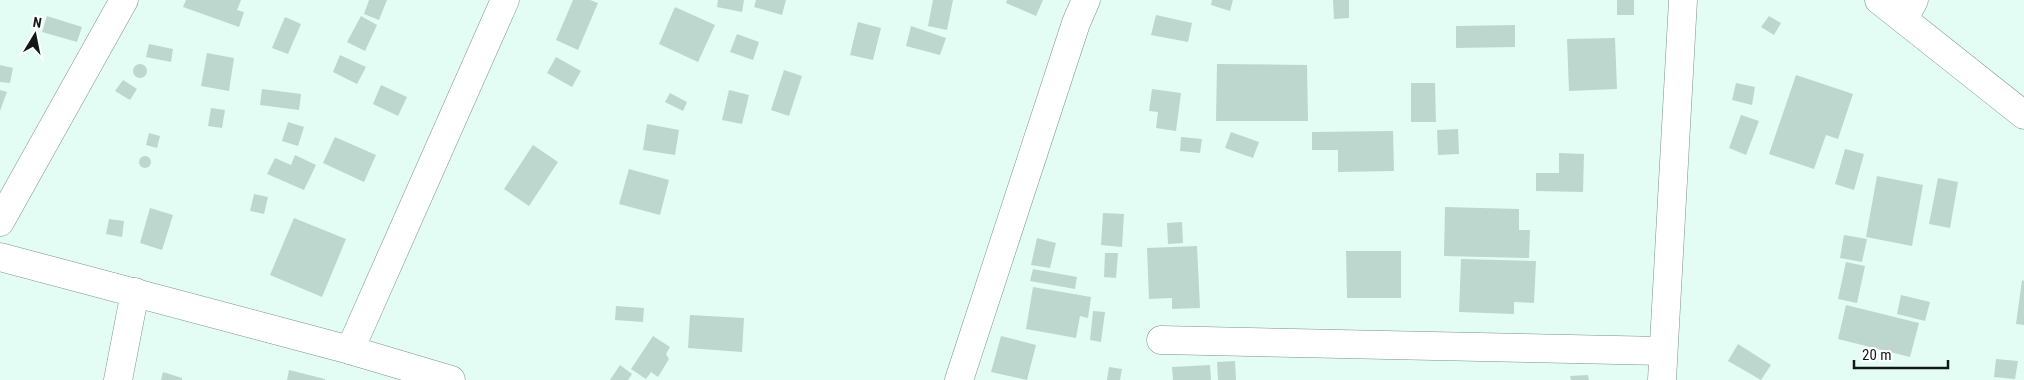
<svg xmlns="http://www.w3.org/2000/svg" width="2024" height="380" font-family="'Roboto Condensed',sans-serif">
	<rect width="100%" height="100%" fill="#e3fdf4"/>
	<g fill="#bed7ce">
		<path d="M186,0H241L237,10L244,12L239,27L183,7Z"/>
		<path d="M369,0H387L379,20L364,14Z"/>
		<path d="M573,0H590L598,3L578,50L556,40Z"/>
		<path d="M718,0H744L742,12L717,7Z"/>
		<path d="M756,0H786L782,15L754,7Z"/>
		<path d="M933,0H953L947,30L928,26Z"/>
		<path d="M1007,0H1043L1036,16L1006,3Z"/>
		<path d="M1212,0H1233L1230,11L1211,5Z"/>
		<path d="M1333,0H1349V18L1334,19Z"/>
		<rect x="1617" y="0" width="17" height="15"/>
		<path d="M675,7L715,25L698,62L659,44Z"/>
		<path d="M1156,15L1192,23L1188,42L1151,35Z"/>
		<path d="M47,16L82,27L77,42L42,32Z"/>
		<path d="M361,16L377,25L365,51L347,42Z"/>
		<path d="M1769,16L1781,23L1774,35L1761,27Z"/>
		<path d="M285,17L301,24L288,54L272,48Z"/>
		<path d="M858,22L881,28L873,60L850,55Z"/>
		<path d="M1515,25V47L1456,48V26Z"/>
		<path d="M911,26L946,38L940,55L906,46Z"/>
		<path d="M737,34L759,42L753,60L730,52Z"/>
		<path d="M1615,38L1617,89L1569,91L1567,39Z"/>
		<path d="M149,44L173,49L171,62L146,57Z"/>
		<path d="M207,53L234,58L229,91L201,86Z"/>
		<path d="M340,55L366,67L357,84L333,72Z"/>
		<path d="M556,57L581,71L572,87L547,73Z"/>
		<circle cx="140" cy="71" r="7"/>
		<path d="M1217,64L1307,65L1308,121H1216Z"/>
		<path d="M0,65L13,68L10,83L0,82Z"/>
		<path d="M784,70L802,76L789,116L771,110Z"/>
		<path d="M1796,75L1853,94L1838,139L1826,135L1814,169L1769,154Z"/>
		<path d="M123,80L137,89L130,100L115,91Z"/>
		<path d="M1411,83H1435L1436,122H1411Z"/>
		<path d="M1736,83L1755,87L1752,105L1732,100Z"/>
		<path d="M381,85L407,97L398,116L373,104Z"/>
		<path d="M262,89L301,94L299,110L260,105Z"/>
		<path d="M1152,89L1181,93L1176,131L1156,128L1158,112L1149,111Z"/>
		<path d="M0,90L7,92L0,111Z"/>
		<path d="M729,90L749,95L742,124L722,120Z"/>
		<path d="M670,93L687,102L683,111L665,102Z"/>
		<path d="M211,108L225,110L222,128L208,126Z"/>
		<path d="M1741,115L1759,121L1746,155L1729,148Z"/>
		<path d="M288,122L304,127L298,146L282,141Z"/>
		<path d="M647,124L679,130L675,155L643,150Z"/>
		<path d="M1458,129L1459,154L1438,155L1437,130Z"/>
		<path d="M1393,131L1394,171L1338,172V150H1312V132Z"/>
		<path d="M1231,132L1259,142L1253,158L1225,148Z"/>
		<path d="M149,133L160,136L157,148L146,145Z"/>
		<path d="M335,137L376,155L364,182L323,163Z"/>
		<path d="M1181,137L1202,139L1200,153L1180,151Z"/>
		<path d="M533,145L558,162L529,206L504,189Z"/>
		<path d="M1845,149L1864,154L1854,190L1835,184Z"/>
		<path d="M1559,153L1584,154L1583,192L1536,191V173H1559Z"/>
		<path d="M295,155L316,165L304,190L267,174L275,158L291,165Z"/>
		<circle cx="145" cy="162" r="6"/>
		<path d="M629,169L669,180L660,215L619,204Z"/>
		<path d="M1877,176L1923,185L1912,246L1866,237Z"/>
		<path d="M1938,178L1958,182L1950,228L1929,224Z"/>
		<path d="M254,194L268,197L264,214L250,211Z"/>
		<path d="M1445,207L1519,209V230H1530L1529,258L1444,256Z"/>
		<path d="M150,208L173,215L162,250L140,243Z"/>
		<path d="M1103,213L1124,214L1122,247L1101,245Z"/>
		<path d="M294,218L346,239L322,297L270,275Z"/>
		<path d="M109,219L124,221L122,237L106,234Z"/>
		<path d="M1182,222L1183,243L1168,244L1167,223Z"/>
		<path d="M1844,235L1867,239L1862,262L1840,258Z"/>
		<path d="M1037,238L1056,243L1050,268L1031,265Z"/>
		<path d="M1197,246L1200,308L1172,309V298L1149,299L1147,248Z"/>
		<path d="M1346,251H1401V298H1347Z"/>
		<path d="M1105,253H1118L1116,278L1104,277Z"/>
		<path d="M1461,259L1536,261L1534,303L1514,302V314L1459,312Z"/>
		<path d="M1846,262L1865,266L1857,303L1838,299Z"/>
		<path d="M1033,269L1077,277L1075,289L1030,281Z"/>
		<path d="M2022,280L2024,281V325L2016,324Z"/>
		<path d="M1033,287L1091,297L1088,318L1080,316L1076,338L1026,329Z"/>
		<path d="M1901,295L1930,302L1925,321L1897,314Z"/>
		<path d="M1846,305L1919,323L1910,357L1838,339Z"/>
		<path d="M616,306L644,308L643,322L615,320Z"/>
		<path d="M1093,311L1105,312L1101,342L1090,340Z"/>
		<path d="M690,315L744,318L742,352L688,348Z"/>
		<path d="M653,336L670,347L666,354L669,359L658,377L651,372L646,379L631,369Z"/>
		<path d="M1001,336L1036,345L1027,380L991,372Z"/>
		<path d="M1738,344L1771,365L1761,380L1728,361Z"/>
		<path d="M1996,359L2018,361L2015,379L1994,377Z"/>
		<path d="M1235,361L1236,380H1218L1217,362Z"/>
		<path d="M620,365L632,374L628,380H610Z"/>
		<path d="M1210,365L1211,380H1173L1172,367Z"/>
		<path d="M1109,367L1122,369L1120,380H1107Z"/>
		<path d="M289,370L325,379V380H287Z"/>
		<path d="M163,372L182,378V380H161Z"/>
		<path d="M1588,375L1589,380H1571L1570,376Z"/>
	</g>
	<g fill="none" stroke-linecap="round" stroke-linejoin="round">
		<g stroke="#7b928a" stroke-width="29">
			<g id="minor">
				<path d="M1904,19L1914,0"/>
				<path d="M0,222L124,0"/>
				<path d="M0,257L350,350L451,380"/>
				<path d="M1161,340L1663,351"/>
				<path d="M350,350L505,0"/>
				<path d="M118,380L135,292"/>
				<path d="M959,380L1076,23L1086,0"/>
				<path d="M1662,380L1683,0"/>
			</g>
		</g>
		<g stroke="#7b928a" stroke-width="29">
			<path id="secondary" d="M1879,0L2024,115"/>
		</g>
		<use href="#minor" stroke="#fff" stroke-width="28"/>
		<use href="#secondary" stroke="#fff" stroke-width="28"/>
	</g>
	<g transform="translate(35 35) rotate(10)" stroke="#ffffff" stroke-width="4" paint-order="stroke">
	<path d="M0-4L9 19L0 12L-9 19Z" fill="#111a17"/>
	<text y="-8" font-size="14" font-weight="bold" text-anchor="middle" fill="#111a17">N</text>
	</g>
	<path d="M1854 360v8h94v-8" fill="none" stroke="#111a17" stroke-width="2.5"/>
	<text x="1862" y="360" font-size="15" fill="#111a17" stroke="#ffffff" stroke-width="4" paint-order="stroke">20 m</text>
</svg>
